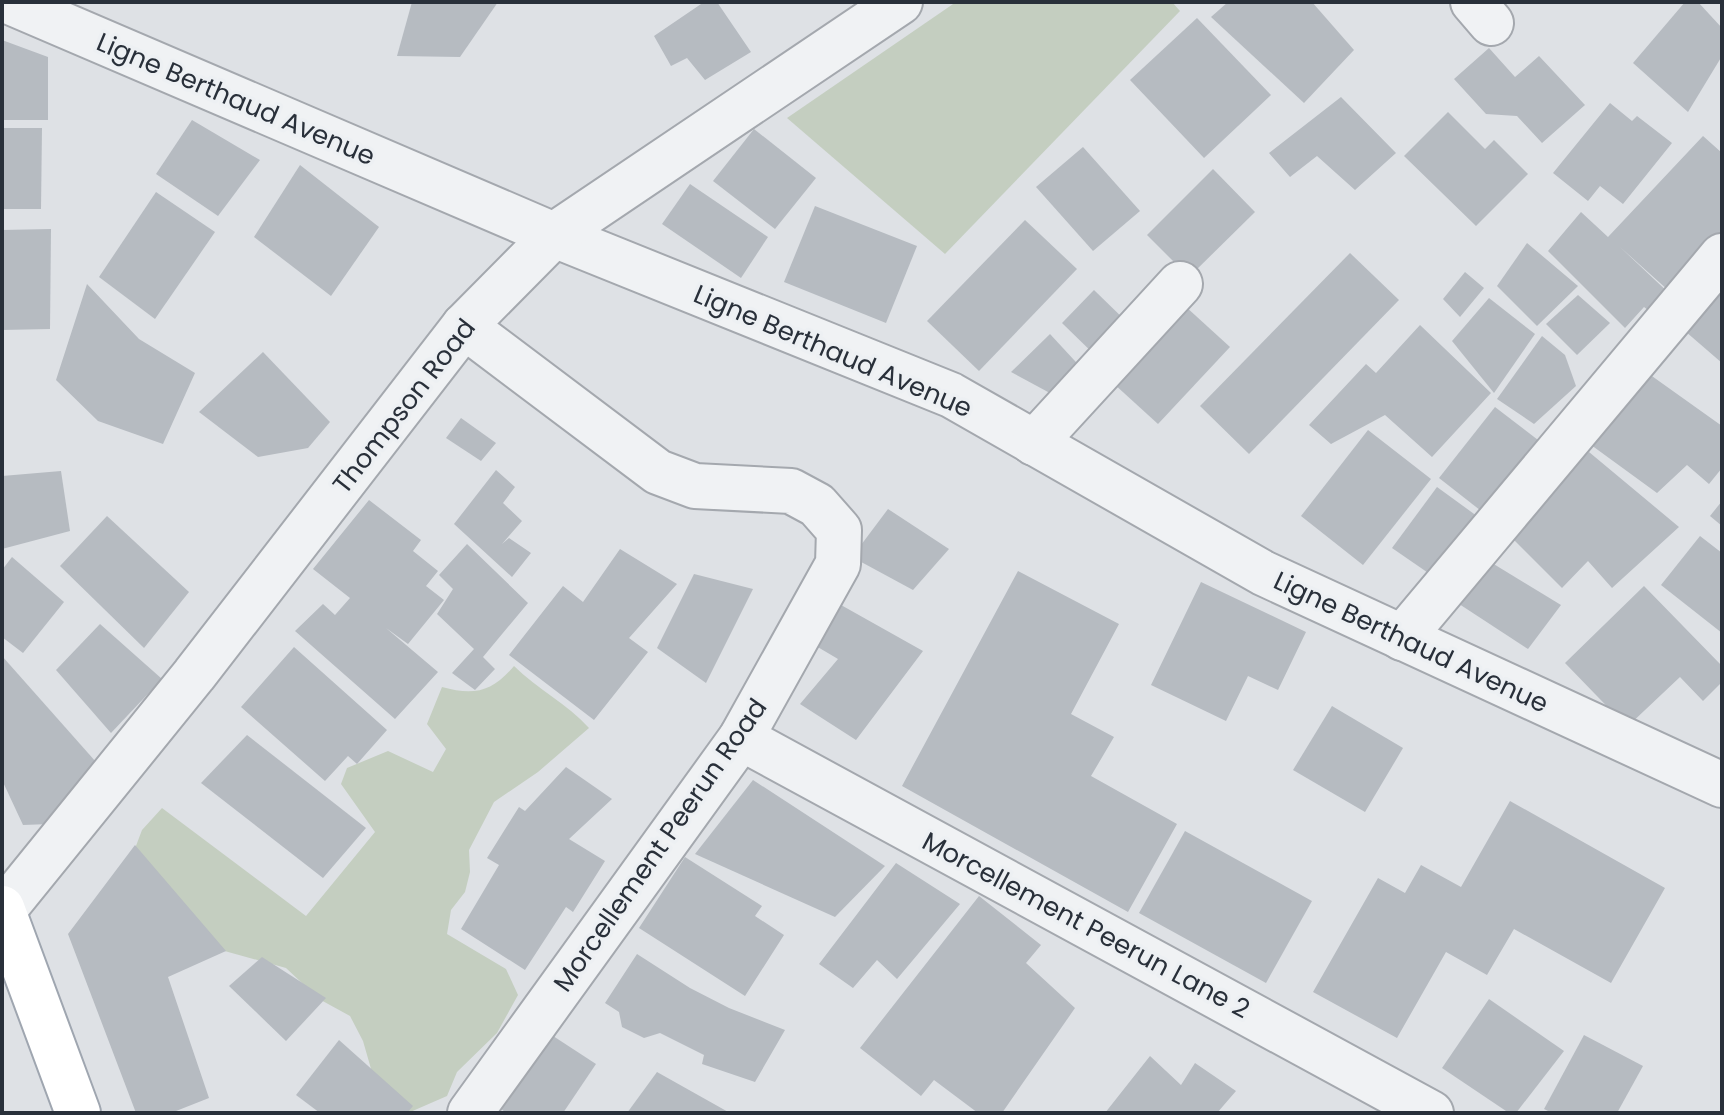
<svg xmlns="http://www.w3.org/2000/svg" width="1724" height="1115" font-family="Poppins,sans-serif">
	<rect width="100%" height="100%" fill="#dee1e5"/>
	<g fill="#c4cec0">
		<path d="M956,2H1172L1180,11L945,254L787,118Z"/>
		<path d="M514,666C537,689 568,704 589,728L538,772L494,802L469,850L470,872L465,892L451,910L447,934L506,969L518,995L497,1033L457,1072L447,1096L408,1113L380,1100L363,1041L350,1016L319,999L286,968L160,933L128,867L142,830L162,808L306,916L375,832L341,784L347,768L388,751L433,772L446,749L427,724L442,687C474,696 492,692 514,666Z"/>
	</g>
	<g fill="#b6bbc1">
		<path d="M412,2H498L460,57L397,56Z"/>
		<path d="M704,2H717L751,52L705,80L687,58L671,66L654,36Z"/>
		<path d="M1228,2H1312L1354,50L1304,103L1211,17Z"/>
		<path d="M1685,2H1698L1722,28V56L1688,112L1633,63Z"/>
		<path d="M1197,18L1271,95L1204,158L1130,80Z"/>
		<path d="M2,40L48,57V120H2Z"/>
		<path d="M1489,48L1515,77L1539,56L1585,105L1542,143L1517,116L1486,114L1454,79Z"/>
		<path d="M1341,97L1396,153L1355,190L1317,156L1290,177L1269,153Z"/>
		<path d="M1610,103L1632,121L1637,116L1672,143L1623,204L1600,186L1588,201L1553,173Z"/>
		<path d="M1448,112L1485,149L1494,140L1528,174L1476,226L1404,156Z"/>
		<path d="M192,120L260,160L218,216L156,174Z"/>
		<path d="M2,128H42L41,209H2Z"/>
		<path d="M754,129L816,178L775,229L713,181Z"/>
		<path d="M1703,136L1722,153V235L1669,291L1620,247L1672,296L1653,314L1644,307L1625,328L1548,251L1581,212L1608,237Z"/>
		<path d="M1083,147L1140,211L1093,251L1036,187Z"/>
		<path d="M300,165L379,227L331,296L254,237Z"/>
		<path d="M1213,169L1255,212L1189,277L1147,235Z"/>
		<path d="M690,184L768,237L741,278L662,224Z"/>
		<path d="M156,192L215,232L155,319L99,277Z"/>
		<path d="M815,206L917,246L886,323L784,282Z"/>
		<path d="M1025,220L1077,269L979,371L927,321Z"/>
		<path d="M51,229L50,329L2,330V230Z"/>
		<path d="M1527,243L1578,286L1537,326L1497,286Z"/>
		<path d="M1350,253L1399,300L1249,454L1200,406Z"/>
		<path d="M1465,272L1484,288L1460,317L1443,299Z"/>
		<path d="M1722,272V363L1678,325Z"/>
		<path d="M87,284L139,339L195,373L163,444L98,421L56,380Z"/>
		<path d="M1094,290L1132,327L1100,360L1062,323Z"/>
		<path d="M1578,295L1610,323L1577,355L1546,324Z"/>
		<path d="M1489,298L1535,334L1494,393L1452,341Z"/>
		<path d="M1185,306L1230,347L1158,424L1113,383Z"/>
		<path d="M1420,325L1491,393L1432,457L1385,415L1331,444L1309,425L1366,364L1376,373Z"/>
		<path d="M1050,334L1087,374L1061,399L1011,372Z"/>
		<path d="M1542,336L1565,355L1576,386L1534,424L1497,399Z"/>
		<path d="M263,352L330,422L308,448L258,457L199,412Z"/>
		<path d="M1642,369L1722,426V468L1709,484L1687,465L1657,493L1587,442Z"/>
		<path d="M1495,407L1542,443L1485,514L1439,478Z"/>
		<path d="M461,418L496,443L481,461L446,438Z"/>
		<path d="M1368,430L1431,479L1363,565L1301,516Z"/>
		<path d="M1589,452L1679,527L1612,588L1588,561L1562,588L1509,535Z"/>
		<path d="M496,470L515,487L503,503L522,521L502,544L509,538L531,553L512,577L454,524Z"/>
		<path d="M61,471L70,531L2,549V476Z"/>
		<path d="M1437,487L1481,519L1437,579L1392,548Z"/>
		<path d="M369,500L421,540L413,551L438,571L426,586L444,600L408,644L386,628L438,672L395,719L295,631L323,604L335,615L350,598L313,569Z"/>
		<path d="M1722,501V526L1710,516Z"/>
		<path d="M888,509L949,549L913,590L852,557Z"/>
		<path d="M107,516L189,592L144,648L60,566Z"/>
		<path d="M1700,536L1722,553V633L1661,585Z"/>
		<path d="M467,544L528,603L483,657L495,669L475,690L452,673L474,649L437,614L453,589L439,575Z"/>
		<path d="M620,549L677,584L629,638L648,652L594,720L509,655L563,586L583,602Z"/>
		<path d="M12,557L64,602L23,653L2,637V570Z"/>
		<path d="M1492,563L1561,605L1528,649L1453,600Z"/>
		<path d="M1018,571L1119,624L1071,714L1114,737L1091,776L1177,824L1128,912L902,786Z"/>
		<path d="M694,574L753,589L706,683L657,648Z"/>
		<path d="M1201,582L1306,632L1278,690L1248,676L1226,721L1151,685Z"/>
		<path d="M1644,586L1722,666V682L1703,701L1680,677L1627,727L1565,663Z"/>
		<path d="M841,605L923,651L856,740L800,704L838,659L816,646Z"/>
		<path d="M100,624L162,679L111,733L56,670Z"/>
		<path d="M294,647L387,730L357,764L348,756L325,781L241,707Z"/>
		<path d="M2,656L96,762L50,824L23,825L2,780Z"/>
		<path d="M1332,706L1403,748L1365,812L1293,770Z"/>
		<path d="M247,735L366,828L323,878L201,783Z"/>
		<path d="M566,767L612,799L569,839L605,861L573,912L566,907L525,970L461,929L499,865L487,858L519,807L525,811Z"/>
		<path d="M753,780L885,866L835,917L695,854Z"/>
		<path d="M1510,801L1665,888L1611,983L1514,929L1487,975L1446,952L1397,1038L1313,992L1378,878L1405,893L1421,865L1461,887Z"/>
		<path d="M1185,831L1312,901L1266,983L1139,913Z"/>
		<path d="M135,845L226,951L168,977L209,1098L171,1113H136L68,934Z"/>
		<path d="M685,857L762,906L755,916L784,935L745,996L639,928Z"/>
		<path d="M896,863L960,904L897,979L877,960L853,988L819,964Z"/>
		<path d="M979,896L1041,945L1026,963L1075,1008L1002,1113H978L934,1080L921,1096L860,1048Z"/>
		<path d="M637,954L690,988L729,1008L785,1030L755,1082L702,1064L704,1055L660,1033L644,1038L622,1027L619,1012L605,1003Z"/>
		<path d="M262,957L326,998L286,1041L229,986Z"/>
		<path d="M1489,999L1564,1051L1516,1113H1509L1442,1068Z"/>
		<path d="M550,1034L596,1064L563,1113H506L499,1107Z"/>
		<path d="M1584,1035L1643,1066L1617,1113H1552L1544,1109Z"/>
		<path d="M339,1040L413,1106L407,1113H320L296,1095Z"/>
		<path d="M1150,1056L1181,1085L1195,1063L1236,1091L1217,1113H1105Z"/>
		<path d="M657,1072L730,1113H627Z"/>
	</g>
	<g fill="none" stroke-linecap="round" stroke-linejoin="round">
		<g stroke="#a4a8ae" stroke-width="48">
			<g id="minor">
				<path d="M10,2L554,235L951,395L1263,573L1722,785"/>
				<path d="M1473,2L1491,23"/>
				<path d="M464,326L658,472L695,486L791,491L817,505L839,530L838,564L741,738L470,1113"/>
				<path d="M1034,443L1180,284"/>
				<path d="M1402,638L1722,256"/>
				<path d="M741,738L1431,1113"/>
				<path d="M2,912L194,675L464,326L554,235L900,2"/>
			</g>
		</g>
		<g stroke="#9fa6b0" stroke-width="48">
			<path id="major" d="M2,908L78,1113"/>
		</g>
		<use href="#minor" stroke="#f0f2f4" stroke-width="44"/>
		<use href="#major" stroke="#fff" stroke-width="44"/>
	</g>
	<g text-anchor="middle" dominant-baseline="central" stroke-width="7" stroke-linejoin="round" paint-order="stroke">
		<g font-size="26" fill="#29303a" stroke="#edf0f3">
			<text transform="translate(236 99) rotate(23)">Ligne Berthaud Avenue</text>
			<text transform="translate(833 351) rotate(23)">Ligne Berthaud Avenue</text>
			<text transform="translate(404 406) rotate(-52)">Thompson Road</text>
			<text transform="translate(1411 642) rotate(25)">Ligne Berthaud Avenue</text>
			<text transform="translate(660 845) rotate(-55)">Morcellement Peerun Road</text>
			<text transform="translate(1086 925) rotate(28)">Morcellement Peerun Lane 2</text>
		</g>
	</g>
	<rect width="1724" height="1115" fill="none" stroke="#29303a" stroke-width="8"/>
</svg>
